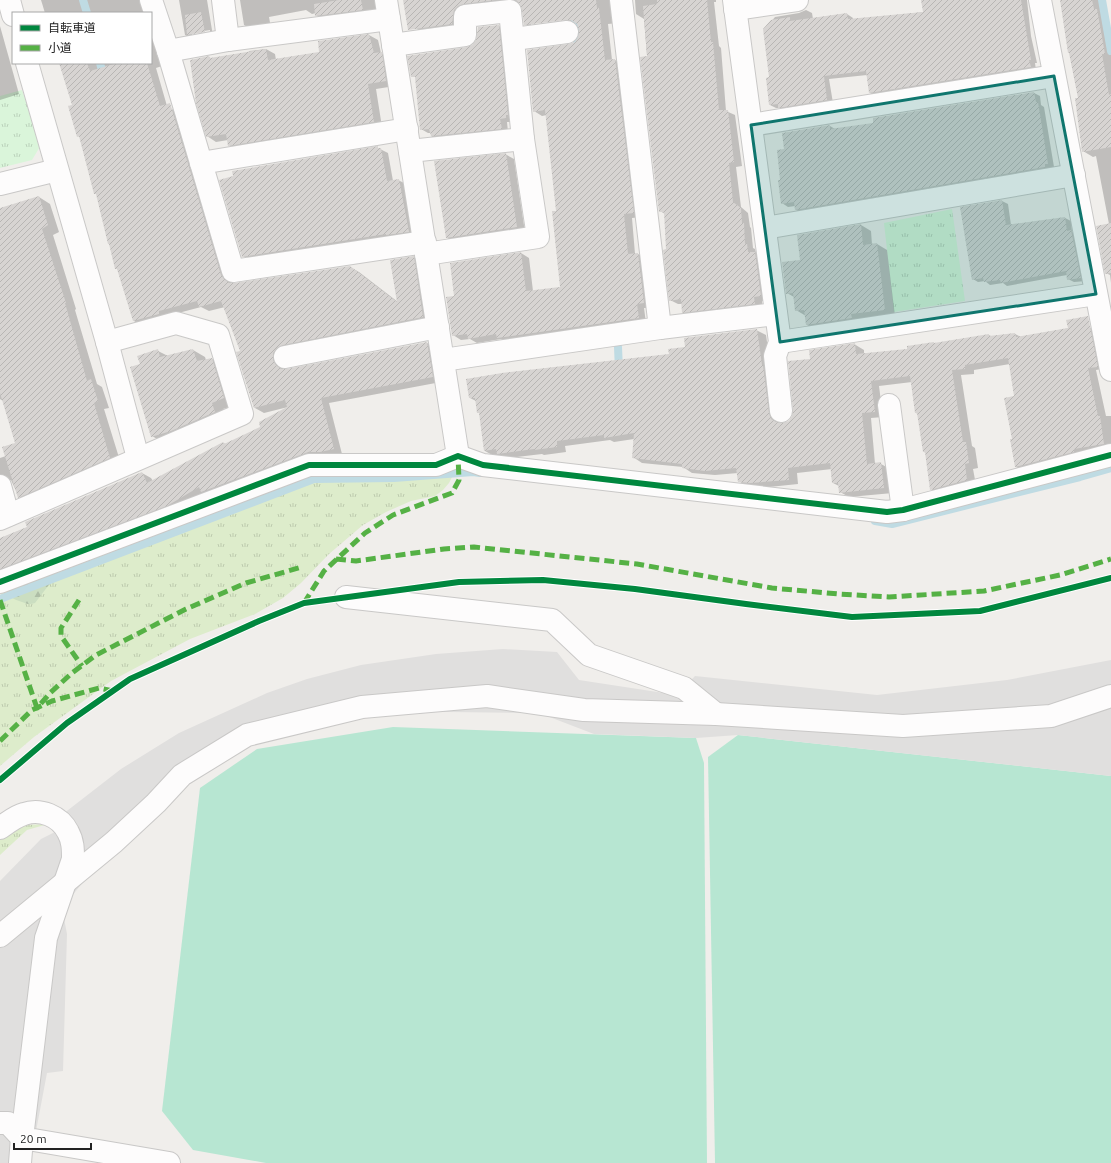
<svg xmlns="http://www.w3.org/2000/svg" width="1111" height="1163" font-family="Ubuntu,'Noto Sans JP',sans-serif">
	<defs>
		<pattern id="grass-tufts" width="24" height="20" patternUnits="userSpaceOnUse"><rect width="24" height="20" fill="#ddeccb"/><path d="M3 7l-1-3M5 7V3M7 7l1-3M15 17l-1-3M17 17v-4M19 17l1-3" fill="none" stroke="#bdcaae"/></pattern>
		<pattern id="forest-firs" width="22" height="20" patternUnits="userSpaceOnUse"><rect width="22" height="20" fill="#cbdec1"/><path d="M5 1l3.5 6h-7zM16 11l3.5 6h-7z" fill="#aebea6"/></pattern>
		<pattern id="park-tufts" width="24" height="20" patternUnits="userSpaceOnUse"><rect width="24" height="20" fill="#daf5da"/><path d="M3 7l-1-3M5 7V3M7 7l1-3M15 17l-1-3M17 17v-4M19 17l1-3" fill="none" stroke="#bbd2bb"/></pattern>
		<pattern id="building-hatch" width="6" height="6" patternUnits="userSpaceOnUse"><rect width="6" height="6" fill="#d7d4d2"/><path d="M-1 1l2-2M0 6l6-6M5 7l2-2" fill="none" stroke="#b8b6b4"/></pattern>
	</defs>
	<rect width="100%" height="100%" fill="#f0eeeb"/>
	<g fill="url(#grass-tufts)">
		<path d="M451,470L452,477L449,483L443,490L435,496L411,501L386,512L363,525L329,554L301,583L283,598L255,614L190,639L111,681L34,737L0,766V596L2,592L311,472Z"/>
		<path d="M48,824L27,830L0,855V840L24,825Z"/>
	</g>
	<path fill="url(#forest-firs)" d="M56,567L58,573L35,603C29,605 27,604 22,602C10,598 8,596 6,584Z"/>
	<g fill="url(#park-tufts)">
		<path d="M22,90L41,145L32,160L0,168V96Z"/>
		<path d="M952,209L965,301L894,312L884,223Z"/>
	</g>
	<g fill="#b7e6d2">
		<path d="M393,727L696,738L704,763L707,1163H266L193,1150L162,1111L200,788L257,749Z"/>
		<path d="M738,735L1111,776V1163H715L708,757Z"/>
	</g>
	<path fill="#e0dfde" d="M503,649L557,652L579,680L677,695L695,676L877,695L1007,680L1111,660V776L738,735L696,738L594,734L539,713L368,711L239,744L162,804L139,834L89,875L62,908L67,934L63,1071L47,1073L30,1163H0V881L41,839L55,832L63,814L121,769L179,733L267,693L307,679L361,665L436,654Z"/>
	<g fill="#0003" fill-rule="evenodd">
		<path d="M41,0H149L146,13H45Z"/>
		<path d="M179,0H207L213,36L194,40L185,35ZM210,30V32L192,35V33Z"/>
		<path d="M240,0H381L383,11L325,21L316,15V13L312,14L306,10L269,17L271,28L253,30L244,25Z"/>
		<path d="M413,0H617L618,23L608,24L612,60H615L623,65L641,217L632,218L635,254H638L646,258L652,308H644L646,323L506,342L501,339L477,343L470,339L461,340L453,335L456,296L521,253L529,258L533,291L561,288L557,212L547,115L542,116L534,111L569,45L576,42L579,38L580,30L578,24H574L533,29L525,24L521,3H518L472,8L460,28L424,33L417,29ZM571,18V20L531,25V23Z"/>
		<path d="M635,0H716V2H714L719,46L721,48L726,111L735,115L742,166L736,167L741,207L748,213L750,227L751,228L753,248L755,249L756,253L763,257L769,300L762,301V308L691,317L683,312L682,304H678L670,300L665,214L660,211L644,19L636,14Z"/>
		<path d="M922,0H1027L1031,36L1037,63H1035L1036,70L876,96L870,93L867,75L829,79L833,103L786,111L780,108H776L770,105V78L764,30L775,17L799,13L806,10L812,13L813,19L847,14L853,18V20L924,12Z"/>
		<path d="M1062,0H1104L1111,41V283L1110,275L1106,273L1109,224L1096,156L1093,157L1083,151L1079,98Z"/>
		<path d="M0,26L19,94L0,100Z"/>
		<path d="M499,26L506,30L513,122H507L508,132L438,140L431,136V133H428L421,129L467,48L473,46L477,41Z"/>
		<path d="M151,30L162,66L156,68L167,106L175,111L232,284L350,267L359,272L398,302L414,257L423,263L432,322L281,365L284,370L427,343L436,348L441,382L329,403L342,454L330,457L0,578V539L28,527L142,473L151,478L153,481L223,443L226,444L262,428L288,407L264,413L255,408L237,353L241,352L225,307L209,311L201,307L167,316L142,326L134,321L118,270L116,268L97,194L81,138L78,136L73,105L60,63H151Z"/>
		<path d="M369,35L378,40L381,53L390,58L395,86L376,89L382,127L238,150L229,145L228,140L216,142L207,136L209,57L212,59L249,53V51L266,49L275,54L276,60L320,53Z"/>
		<path d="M1034,93L1040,96L1041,105L1044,107L1054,167H1051V170L802,213L796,210L795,206L788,207L782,203L781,181L785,150L830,126L835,129L875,124Z"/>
		<path d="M378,148L388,153L393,181L398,180L406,184L416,235L250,261L243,256Z"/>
		<path d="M505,154L514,159L525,232L455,242L447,238Z"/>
		<path d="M39,197L50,204L59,232L53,235L76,309L75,310L97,384L102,387L109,408L104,409L121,464L30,503L19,497L11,480H8L0,488V458L6,456L17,444L3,401L0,399V209Z"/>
		<path d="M1002,201L1008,204L1011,225L1065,218L1071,221L1072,232L1077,234L1086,281L1074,282L1068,279L1067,275L1007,286L1003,283L990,285L985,281L978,282L973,279Z"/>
		<path d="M861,225L871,231L872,245L877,244L887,250L895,316L817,331L807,325L806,316L796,310L794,297L787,293L801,261Z"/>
		<path d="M1086,325L1095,331L1102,369L1096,370L1106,416H1111V449L1026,472L1016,467L1011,440H1014L1015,397L1010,364L974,370V374L961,375L972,446L975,448L978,468L973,469L976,485L940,494L931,489L926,453L924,452L918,414L916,413L912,382L879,386L883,417L871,418L875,464H881L890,469L893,493L849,497L840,492L839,486L833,483L832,469L797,473L798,484L760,488L748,487L739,481L738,473L715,475L692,473L683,467L642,463L633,457L634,439L614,442L610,440L565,446L566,452L544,455L542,454L507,458L501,455L494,456L485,451L480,413L476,401L470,398L670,355L686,348L756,330L766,335L778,419L780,424L789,422L793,417L811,360L854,344L864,350V354L908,350L989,335L992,337L1015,334L1021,337Z"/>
		<path d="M193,350L205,357L206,360L212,359L224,366L236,405L223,409L226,419L164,443L152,436L141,365L158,351L168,356Z"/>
	</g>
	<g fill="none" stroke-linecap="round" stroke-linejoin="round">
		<g stroke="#bfdbe3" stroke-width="8">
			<path d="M83,0L87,13"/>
			<path d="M573,0L578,49"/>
			<path d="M1102,0L1111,51"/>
			<path d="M100,63L104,78"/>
			<path d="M618,347L619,370"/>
			<path d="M875,521L892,524L1080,477L1111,468"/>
			<path d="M0,599L314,479L394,478L473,472L480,473"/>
		</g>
	</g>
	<g fill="url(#building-hatch)">
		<path d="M339,0H361L363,10L315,16L314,4Z"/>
		<path d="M403,0H496L464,4L458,6L454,10L452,24L408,30Z"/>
		<path d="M516,0H596L597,8H599L605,60L615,59L634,213L624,214L628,254L638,253L644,303L637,304L639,318L497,338L496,334L468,339L467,334L452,336L446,297L454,296L450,263L521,252L526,291L560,287L552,211H556L545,110L533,112L527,50L569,44L575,42L578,37L579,30L577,24L571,20H566L524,25L522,9L520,4Z"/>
		<path d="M657,0H707L711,42H713L719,110H728L734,162L729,163L733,202L741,208L742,223H744L745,244L747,243L748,252H755L761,296L754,297L755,304L682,313L681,299L669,301L663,250L666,249L664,212H659L640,57L647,56L643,6L657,4Z"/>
		<path d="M921,0H1021L1031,60H1029L1031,67L869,93L866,71L824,76L827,100L778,108V104L769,105L766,78L769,77L763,29L771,20L790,17V21L847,13L848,19L923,12Z"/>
		<path d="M1060,0H1092L1094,9H1097L1105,54H1102L1109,95L1111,94V147L1082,152L1075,98H1078L1069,53H1068Z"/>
		<path d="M201,12L205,32L187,35L185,15Z"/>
		<path d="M499,25L508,115H506V118L500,119L502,129L431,136L429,129L420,130L415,77H411L407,56L467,47L472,45L476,40L478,27Z"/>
		<path d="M369,34L374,53L382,52L386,81L368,84L374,122L228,146L226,134L206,137L196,103L190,60L209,56L210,58L266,49L268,60L319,52L318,41Z"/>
		<path d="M59,63H87L90,71L117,63H147L160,106L170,103L221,275L224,279L229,283H235L350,266L397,302L390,260L414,256L423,317L283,345L277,348L273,353V360L276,365L281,369H287L427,342L433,377L321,398L334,449L320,452H311V451L201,492L199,487L167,506L0,569V538L27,527L25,522L142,472L147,483L223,442L224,444L260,427L259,422L287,407L285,400L254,408L236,352L240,351L221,301L199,307L197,301L159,311V314L133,321L117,269H115L109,244H108L96,194H94L79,136L77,137L68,106L72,105Z"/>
		<path d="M1034,92L1036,102H1038L1048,164H1045V167L795,210L794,202L781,204L778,180H780L777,150L784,149L782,133L830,125V129L873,123V118Z"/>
		<path d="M378,146V148H381L387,181L399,179L409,232L386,235V234L242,257L219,180L233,176L232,171Z"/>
		<path d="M506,153L517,227L446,238L434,161Z"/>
		<path d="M39,196L48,225L42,229L66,303H65L87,381L91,379L98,401L94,403L110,458L18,498L2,447L15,443L0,393V208Z"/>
		<path d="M1002,200L1006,225L1065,217L1067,231L1071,230L1081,278L1067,280L1066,271L1001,283L1000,280L984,282L983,278L972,280L960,207Z"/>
		<path d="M1111,223V273L1105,274L1096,226Z"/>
		<path d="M861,224L863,245L877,243L885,310L851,314L852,318L806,325L804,310L795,311L793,293L786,294L782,262L800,260L797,235Z"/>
		<path d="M1088,316L1098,367L1088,368L1098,416H1100L1104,444L1074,449V452L1015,467L1010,439H1012L1004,398L1014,396L1008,358L965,365V369L952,370L963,442H966L969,463L965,464L967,480L930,490L925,452H923L917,413H915L910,376L871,381L875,412L862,413L867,464L881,462L884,488L839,493L838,483H832L830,463L788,468L789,480L750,483L738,482L736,468L705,471L682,468V464L632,458L634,433L604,438V435L557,441V447L534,450V449L497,454L496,449L484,451L479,413H477L475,398H469L466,379L502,373L669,354L668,349L685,347L684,338L757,329L762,365H763L769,413L771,419L776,422L782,423L789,421L792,416L793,410L788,361L810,359L809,350L855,343L856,354L907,349V346L934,342V343L989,334V336L1015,333L1016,337L1068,328L1066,320Z"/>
		<path d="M158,349L160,357L193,349L197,361L212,358L224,398L212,403L215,412L171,431L151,437L130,367L140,364L137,356Z"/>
	</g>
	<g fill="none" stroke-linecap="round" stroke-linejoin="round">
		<g stroke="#c9c8c7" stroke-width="24">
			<g id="minor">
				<path d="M9,0L13,15"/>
				<path d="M151,0L168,51L233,271L425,242"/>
				<path d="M223,0L228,40"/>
				<path d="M386,0L458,456"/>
				<path d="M621,0L660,328"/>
				<path d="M734,0L780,342L775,356L781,411"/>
				<path d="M1040,0L1111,370"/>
				<path d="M735,9L797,0"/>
				<path d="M514,39L567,32"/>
				<path d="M393,45L465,35V16L510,11L523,139L538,237L426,254"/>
				<path d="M168,51L228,40L389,19"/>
				<path d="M27,63L107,342L138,458"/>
				<path d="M751,125L1054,76"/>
				<path d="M410,151L523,139"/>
				<path d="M201,163L407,129"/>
				<path d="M0,184L57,170"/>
				<path d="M765,228L1074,175"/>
				<path d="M780,342L1096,294"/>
				<path d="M285,357L438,327"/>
				<path d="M443,360L660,328L776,314"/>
				<path d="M889,405L903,510"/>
				<path d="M0,486L8,515"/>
				<path d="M0,519L242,414L218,335L176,323L107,342"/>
				<path d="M0,582L309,465H436L458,456L483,465L887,512L903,510L1111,455"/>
				<path d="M346,597L552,620L589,655L684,688L716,714"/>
				<path d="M0,828C7,823 16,816 24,814C40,808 60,816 68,832C73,841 73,849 73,859L46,938L22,1138L169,1163"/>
				<path d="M0,936L114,842L156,803L182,775L247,735L362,707L487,696L584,710L716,714L903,726L1051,716L1111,696"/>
				<path d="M0,1123H8L22,1138L20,1163"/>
			</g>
		</g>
		<use href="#minor" stroke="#fdfcfc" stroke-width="22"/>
		<g stroke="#55b145" stroke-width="5" stroke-dasharray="10 5" stroke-linecap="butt">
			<path d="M336,559L356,561L444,549L474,547L637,564L772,588L839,594L889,597L984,591L1060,575L1111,559"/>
			<path d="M0,600L37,708L50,693L72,673L96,655L186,609L246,583L302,567"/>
			<path d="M79,600L61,628V636L82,666"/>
			<path d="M304,603L324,571L365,533L393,515L452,493L459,480L458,456"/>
			<path d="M0,741L32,710L52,701L99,688L113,691"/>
		</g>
		<g stroke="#fff" stroke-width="8">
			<g id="cycleway">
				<path d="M0,582L309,465H436L458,456L483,465L887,512L903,510L1111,455"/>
				<path d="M0,780L67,723L130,679L259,621L304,603L459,582L543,580L635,589L746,604L852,617L980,611L1111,578"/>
			</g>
		</g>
		<use href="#cycleway" stroke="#00873e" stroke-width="6"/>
	</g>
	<path fill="#0f766e" fill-opacity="0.2" stroke="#0f766e" stroke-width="3" stroke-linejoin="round" d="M1054,76L1096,294L780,342L751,125Z"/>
	<rect x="12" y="12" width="140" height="52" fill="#ffffff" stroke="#a7a7a7"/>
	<rect x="20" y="25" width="20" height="6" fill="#00873e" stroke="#a7a7a7"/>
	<text x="48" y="32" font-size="12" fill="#222222">自転車道</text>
	<rect x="20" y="45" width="20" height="6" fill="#55b145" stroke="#a7a7a7"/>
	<text x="48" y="52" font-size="12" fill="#222222">小道</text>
	<path d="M14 1143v6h77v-6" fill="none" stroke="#222222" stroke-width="2"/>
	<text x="20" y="1143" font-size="12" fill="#222222" stroke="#ffffff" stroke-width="3" paint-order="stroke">20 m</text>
</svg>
